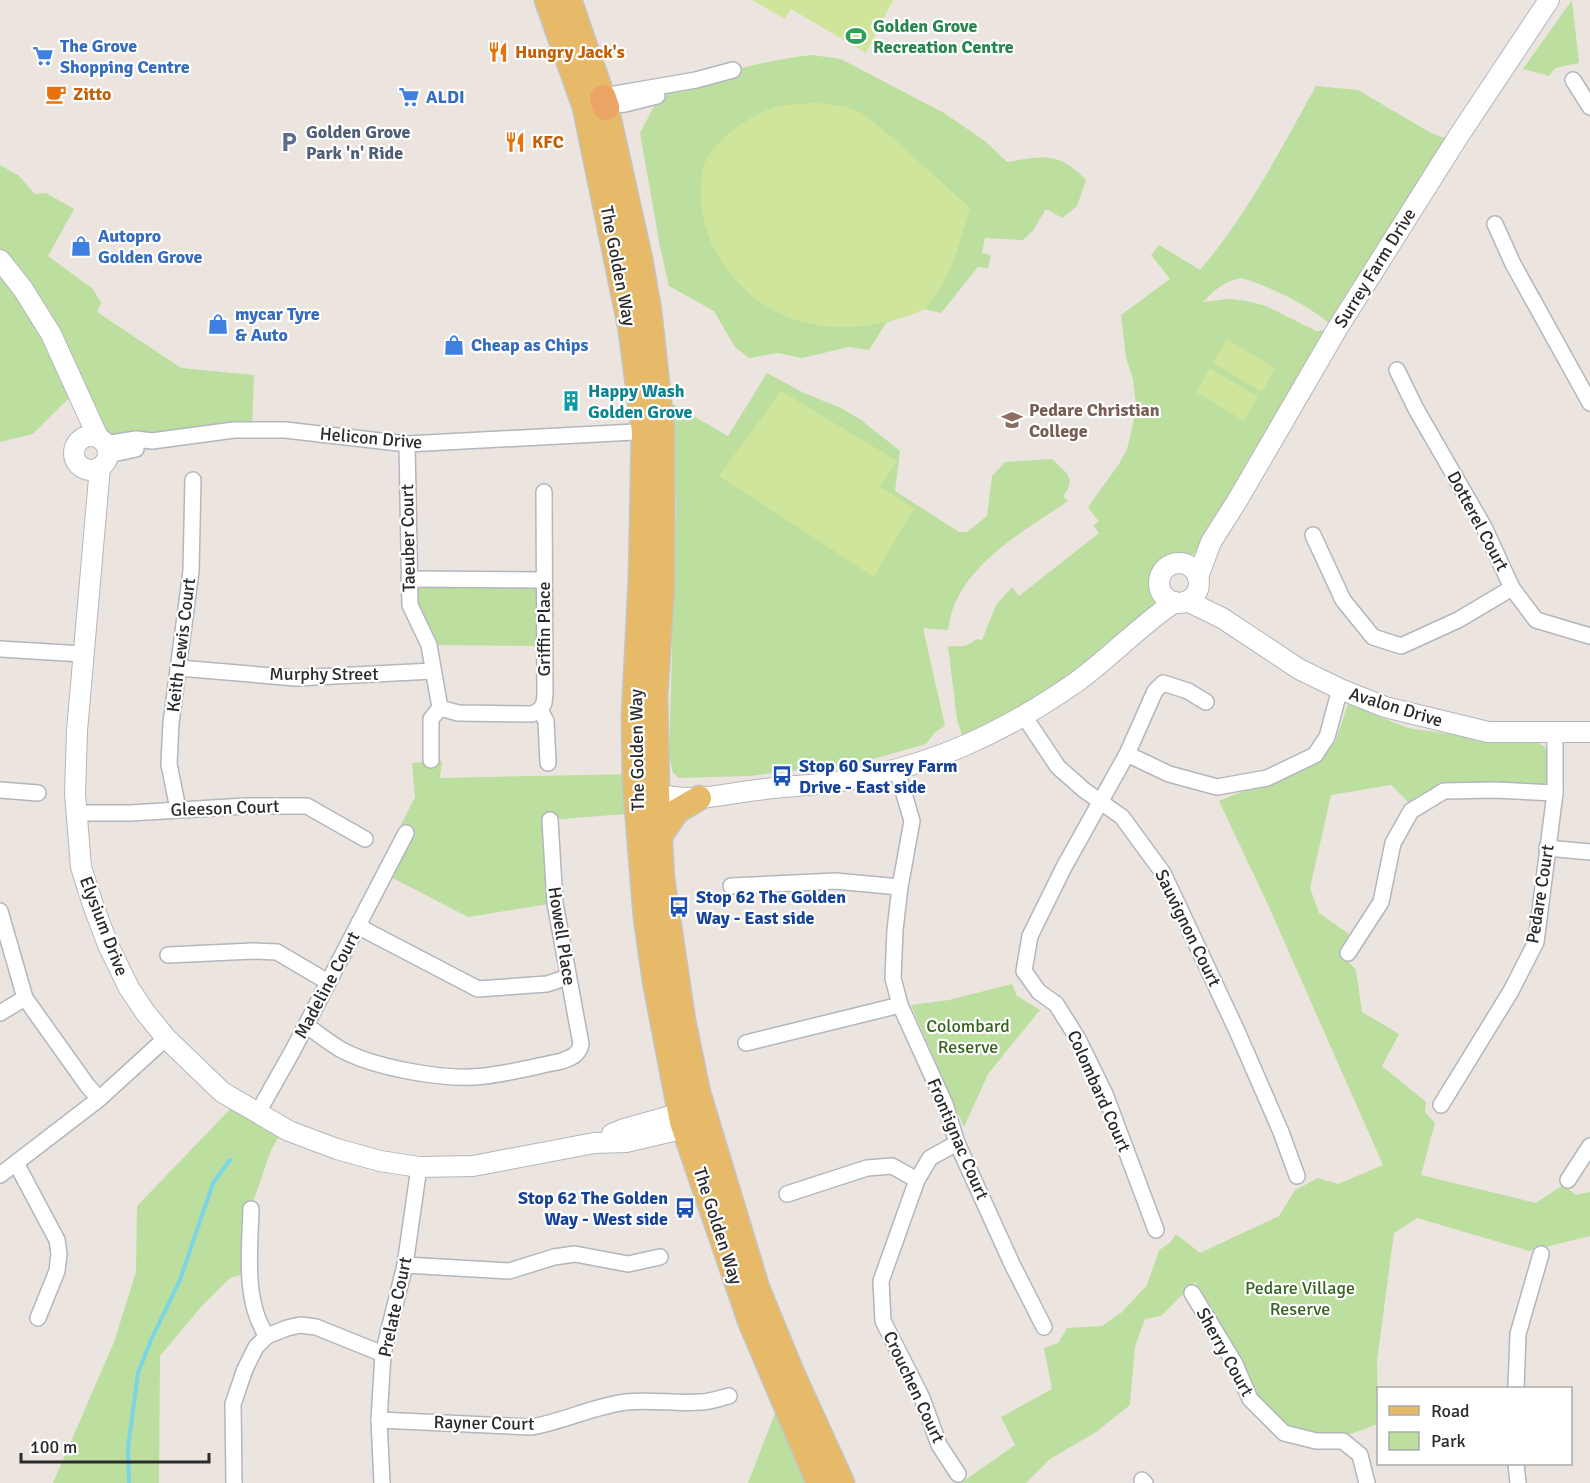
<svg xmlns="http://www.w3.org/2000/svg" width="1590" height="1483" font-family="Signika,sans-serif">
	<rect width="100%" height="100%" fill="#ece5df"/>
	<g fill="#bcde9f" fill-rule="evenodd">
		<path d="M1572,0L1579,63L1555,68L1549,76L1523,69Z"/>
		<path d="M812,55L841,59L944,113L985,141L1007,162C1043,156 1059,151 1086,180L1077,206L1062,218L1046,209L1034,229L1023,240L985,238L982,253L991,255L988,268L978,267L941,313L925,309L886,323L869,350L849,347L802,358L778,353L749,358L735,347L714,311L669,286L660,247L640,133L660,95C709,75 759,61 812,55Z"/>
		<path d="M1316,86L1358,90L1431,133L1441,137H1458L1211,542L1181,563L1168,566L1163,570L1159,581L1161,592L1135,633L966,746L957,720L948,646C960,646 967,648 976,639L982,640L996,605L1012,587L1019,596L1099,533L1093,525L1099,522L1088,507L1119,464L1127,449L1132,429L1136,405L1133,379L1126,358L1121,315L1170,279L1151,255L1159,245L1200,270C1247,215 1281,149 1316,86ZM1242,278C1276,289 1309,305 1336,329L1316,331L1266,306L1247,301L1230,299L1203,302C1215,289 1225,281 1242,278Z"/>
		<path d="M0,165L18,175L35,194L46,193L74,209L48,256L93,289L101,303L97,312L181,368L254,375L252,429L105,444L76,391L33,434L0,442Z"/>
		<path d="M767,373L802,392L843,409L861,420L900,451L895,491L959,532H967L987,516L992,476L1005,462L1052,459C1065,472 1078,478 1063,496L1068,501C1029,528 979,555 957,599C952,608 950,619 948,630L923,628L945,726L935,732L926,744L855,764L749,776L679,778L673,773L669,756L676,506L671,403L728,436Z"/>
		<path d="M409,579L544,580L545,646L429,645Z"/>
		<path d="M1348,704L1408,728L1484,739L1537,742L1545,747L1548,754L1547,780L1543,787H1442L1412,806L1391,785L1331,795L1310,888L1319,913L1349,934L1341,954L1356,970L1362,1012L1399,1034L1382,1066L1426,1102L1425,1112L1435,1123L1421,1175L1536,1203L1563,1185L1576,1195L1590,1192V1236L1529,1251L1417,1218L1394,1233L1377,1361L1378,1424L1348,1435L1314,1436L1287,1427L1259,1397L1195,1282L1161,1316L1145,1319L1135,1347L1130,1405L1096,1432L1050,1459L1026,1483H961L1015,1445L1001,1417L1052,1389L1044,1348L1058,1343L1067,1328L1102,1326L1122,1312L1147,1285L1159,1250L1170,1243L1176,1234L1200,1253L1279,1216L1295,1190L1318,1178L1338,1184L1383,1165L1269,907L1219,801L1319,760L1335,742Z"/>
		<path d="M442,761L440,778L635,774L638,813L550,820L555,903L468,917L385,874L394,854L388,851L415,797L412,763Z"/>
		<path d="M1012,984L1017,996L1040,1010L988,1074L964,1127L911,1005L949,1000Z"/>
		<path d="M237,1102L284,1128L271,1150L251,1208L248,1273L230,1278L201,1307L160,1356L159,1483H53L114,1342L136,1272L137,1206Z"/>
		<path d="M781,1398L819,1483H748Z"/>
	</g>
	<g fill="#cfe59c">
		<path d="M752,0H893L866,53L791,9L785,19Z"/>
		<path d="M818,103L846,107L862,113L894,139L970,208C960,242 951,280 926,307C919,315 882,323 870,325C843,329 815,327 790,318C737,298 697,242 701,187C702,180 701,170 704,164C716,139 747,117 773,108C786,103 804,104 818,103Z"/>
		<path d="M1227,339L1275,368L1262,392L1213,363Z"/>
		<path d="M1210,368L1258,397L1244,421L1196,392Z"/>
		<path d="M781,391L897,461L880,487L914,508L874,577L719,476Z"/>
	</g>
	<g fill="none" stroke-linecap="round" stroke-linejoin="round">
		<path stroke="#7ad6e6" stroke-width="4" d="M129,1483L128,1448L138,1373L151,1340L180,1280L213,1183L230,1160"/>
		<g stroke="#b2b6be" stroke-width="18">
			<g id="minor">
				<path d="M1573,80L1590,107"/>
				<path d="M596,101L615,94L696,80L733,70"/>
				<path d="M598,107L625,104L657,96"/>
				<path d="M1495,224L1513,264L1590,403"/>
				<path d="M1397,370L1416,409L1484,527L1512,588L1536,620L1590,636"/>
				<path d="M105,444L136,439L152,441L234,430H285L407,444L653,431"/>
				<path d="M407,444L410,605L429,645L440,708L458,713L532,714L540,710"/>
				<path d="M108,455L136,449"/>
				<path d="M1313,535L1343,600L1373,637L1401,646L1458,620L1512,588"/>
				<path d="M409,579L544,580"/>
				<path d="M0,649L83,654"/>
				<path d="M179,668L296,678L433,671"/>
				<path d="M540,710L544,703L545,694L544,492"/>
				<path d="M540,710L546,721L548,763"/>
				<path d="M1024,716L1058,767L1084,790L1122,817L1163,873L1237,1031L1281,1132L1297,1176"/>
				<path d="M1127,754L1169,774L1217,787L1267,778L1315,755L1327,737L1340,689"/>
				<path d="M431,760V719L440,708"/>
				<path d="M897,770L912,821L900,887L895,930L893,978L900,1005L945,1104L957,1143L1012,1264L1044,1327"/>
				<path d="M0,790L38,793"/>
				<path d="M178,809L169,764L171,723L191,571L193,480"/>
				<path d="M76,813H130L246,806H307L365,839"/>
				<path d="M1547,848L1590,852"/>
				<path d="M731,886L835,881L900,887"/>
				<path d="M0,911L25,998L87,1085L99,1099"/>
				<path d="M359,923L365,930L478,989L547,984L568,977"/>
				<path d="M1348,953L1381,902L1393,843L1411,811L1444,791L1495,790L1555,793"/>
				<path d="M168,955L253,951L277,952L328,982"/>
				<path d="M0,1013L25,998"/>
				<path d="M306,1025C317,1033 328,1042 340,1049C374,1068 446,1081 485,1076C511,1073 537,1066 562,1061C572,1057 579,1055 581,1044L555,903L550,820"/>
				<path d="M746,1043L900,1005"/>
				<path d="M1441,1105L1511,991L1536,942L1555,793V732"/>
				<path d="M257,1114L292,1052L406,833"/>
				<path d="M957,1143L930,1158L917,1180L881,1281L883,1321L922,1398L939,1445L958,1474"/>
				<path d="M16,1163L57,1240L59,1254L57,1271L38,1318"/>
				<path d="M0,1175L99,1099L166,1038"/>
				<path d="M1568,1180L1590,1146"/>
				<path d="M787,1194L867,1168L892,1166L917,1180"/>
				<path d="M251,1209C250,1248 243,1302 267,1336"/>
				<path d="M1156,1230L1105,1094L1078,1039L1056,1004L1039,992L1024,971L1030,936L1064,867L1127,754L1155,691L1163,683L1188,691L1206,702"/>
				<path d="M405,1265L509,1271L554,1257L575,1254L628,1264L660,1257"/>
				<path d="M1192,1293L1235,1364L1250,1399L1284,1433L1316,1441H1343L1360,1455L1367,1483"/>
				<path d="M1516,1388L1518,1334L1541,1254"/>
				<path d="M379,1420L531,1427C563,1422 593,1406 626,1402C651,1399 676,1404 701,1402C710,1402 720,1398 729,1396"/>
				<path d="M1516,1464L1518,1483"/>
				<path d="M1142,1480L1145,1483"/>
				<path d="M234,1483L233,1404L245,1369L256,1347L267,1336L287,1328L300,1325L316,1327L383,1354"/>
				<path d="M382,1483L379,1420L383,1354L405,1265L419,1167"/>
			</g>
		</g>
		<g stroke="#b2b6be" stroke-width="22">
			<g id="tertiary">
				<path d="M0,260L23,289L51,334L98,437"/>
				<circle cx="91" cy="453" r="17"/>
				<path d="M100,467L77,731L75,793L81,867L93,905L108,945L129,988L145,1012L166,1038L222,1092L289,1131L337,1149L380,1161L419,1167L473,1166L594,1143L626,1142L673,1131L682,1122L693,1119"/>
				<circle cx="1179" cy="583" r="20"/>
				<path d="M1198,577L1211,542L1237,501L1337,329L1458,137L1549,0"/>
				<path d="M1187,601L1222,618L1299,669L1340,689L1385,707L1488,732H1590"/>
				<path d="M657,794C697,804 725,793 765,789C791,786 817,785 842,781C930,767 1003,733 1075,683C1110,658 1139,626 1175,602"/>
				<path d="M612,1134L624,1129L670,1116L682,1122"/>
			</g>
		</g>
		<g stroke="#c4c4c4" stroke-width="27">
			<g id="primary">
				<path d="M547,0L585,107L631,330L644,432L641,580L634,717L635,782L646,917L655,981L682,1122L751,1323L819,1483"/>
				<path d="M569,0L603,98"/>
				<path d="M606,107L640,259L649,311L662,430V584L655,696L657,794L662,879L683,1021L698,1093L757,1288L791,1371L842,1483"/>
				<path d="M659,837L677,811L699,798"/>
			</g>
		</g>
		<g stroke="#c4c4c4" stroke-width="28">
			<path id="trunk" d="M603,98L606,107"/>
		</g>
		<use href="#minor" stroke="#fff" stroke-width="15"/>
		<use href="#tertiary" stroke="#fff" stroke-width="20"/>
		<use href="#primary" stroke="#e7ba69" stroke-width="24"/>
		<use href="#trunk" stroke="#eca566" stroke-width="26"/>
	</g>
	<defs>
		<g id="stadium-bare" transform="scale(1.62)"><path d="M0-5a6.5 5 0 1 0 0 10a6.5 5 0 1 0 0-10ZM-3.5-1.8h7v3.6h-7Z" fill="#2e9e5b" stroke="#fff" stroke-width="2.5" paint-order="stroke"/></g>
		<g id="restaurant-bare" transform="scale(1.62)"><path d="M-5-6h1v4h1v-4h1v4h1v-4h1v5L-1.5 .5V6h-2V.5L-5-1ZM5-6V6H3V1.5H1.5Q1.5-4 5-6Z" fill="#e8710a" stroke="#fff" stroke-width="2.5" paint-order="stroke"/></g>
		<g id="supermarket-bare" transform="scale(1.62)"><path d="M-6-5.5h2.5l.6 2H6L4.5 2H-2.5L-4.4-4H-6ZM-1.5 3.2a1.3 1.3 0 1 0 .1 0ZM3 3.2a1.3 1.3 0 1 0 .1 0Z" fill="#3f7fe0" stroke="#fff" stroke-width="2.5" paint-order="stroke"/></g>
		<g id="cafe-bare" transform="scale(1.62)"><path d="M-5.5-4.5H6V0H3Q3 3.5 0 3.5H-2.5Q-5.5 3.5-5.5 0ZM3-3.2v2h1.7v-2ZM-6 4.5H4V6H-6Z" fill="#e8710a" stroke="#fff" stroke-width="2.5" paint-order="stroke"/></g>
		<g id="parking-bare" transform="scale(1.62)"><path d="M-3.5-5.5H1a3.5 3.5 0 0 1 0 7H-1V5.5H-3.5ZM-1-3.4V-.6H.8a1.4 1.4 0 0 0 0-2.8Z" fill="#5c6f8a" stroke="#fff" stroke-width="2.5" paint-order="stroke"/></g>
		<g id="shop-bare" transform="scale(1.62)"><path d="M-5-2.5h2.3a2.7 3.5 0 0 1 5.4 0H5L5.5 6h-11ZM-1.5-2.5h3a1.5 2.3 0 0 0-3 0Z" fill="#3f7fe0" stroke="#fff" stroke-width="2.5" paint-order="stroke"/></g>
		<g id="building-bare" transform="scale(1.62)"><path d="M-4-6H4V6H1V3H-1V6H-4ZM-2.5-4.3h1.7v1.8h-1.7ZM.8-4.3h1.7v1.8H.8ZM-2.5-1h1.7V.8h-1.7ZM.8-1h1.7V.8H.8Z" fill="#0f9aa8" stroke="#fff" stroke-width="2.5" paint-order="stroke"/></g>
		<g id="school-bare" transform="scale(1.62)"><path d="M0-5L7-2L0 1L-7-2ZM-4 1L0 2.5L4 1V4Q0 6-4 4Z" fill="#8d6e63" stroke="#fff" stroke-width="2.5" paint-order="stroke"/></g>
		<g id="bus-bare" transform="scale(1.62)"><path d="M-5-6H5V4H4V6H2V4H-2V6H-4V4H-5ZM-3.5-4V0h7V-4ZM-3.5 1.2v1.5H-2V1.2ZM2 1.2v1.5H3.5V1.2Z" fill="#1a4fb4" stroke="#fff" stroke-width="2.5" paint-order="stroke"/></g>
	</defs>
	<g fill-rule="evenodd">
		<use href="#stadium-bare" x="856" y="36"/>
		<use href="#restaurant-bare" x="498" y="52"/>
		<use href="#supermarket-bare" x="43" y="56"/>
		<use href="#cafe-bare" x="56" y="94"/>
		<use href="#supermarket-bare" x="409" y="97"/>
		<use href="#parking-bare" x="289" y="142"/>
		<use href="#restaurant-bare" x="515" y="142"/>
		<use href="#shop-bare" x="81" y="246"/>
		<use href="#shop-bare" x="218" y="324"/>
		<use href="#shop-bare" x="454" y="345"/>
		<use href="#building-bare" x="571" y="401"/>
		<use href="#school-bare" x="1012" y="420"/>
		<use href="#bus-bare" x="782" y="776"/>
		<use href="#bus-bare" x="679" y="907"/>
		<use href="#bus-bare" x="685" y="1208"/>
	</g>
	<g text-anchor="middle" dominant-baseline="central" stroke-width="4.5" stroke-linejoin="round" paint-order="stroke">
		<g font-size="18" font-weight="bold" fill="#27864d" stroke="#fff" text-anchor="start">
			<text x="873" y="26">Golden Grove<tspan x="873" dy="21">Recreation Centre</tspan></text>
		</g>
		<g font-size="18" font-weight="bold" fill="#366cbe" stroke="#fff" text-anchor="start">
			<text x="60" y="46">The Grove<tspan x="60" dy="21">Shopping Centre</tspan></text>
			<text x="426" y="97">ALDI</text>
			<text x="98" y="236">Autopro<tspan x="98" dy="21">Golden Grove</tspan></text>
			<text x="235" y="314">mycar Tyre<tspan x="235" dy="21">&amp; Auto</tspan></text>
			<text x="471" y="345">Cheap as Chips</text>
		</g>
		<g font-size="18" font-weight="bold" fill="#c56008" stroke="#fff" text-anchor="start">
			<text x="515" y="52">Hungry Jack's</text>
			<text x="73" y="94">Zitto</text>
			<text x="532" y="142">KFC</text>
		</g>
		<g font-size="18" font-weight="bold" fill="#4e5e75" stroke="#fff" text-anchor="start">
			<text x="306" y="132">Golden Grove<tspan x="306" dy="21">Park 'n' Ride</tspan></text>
		</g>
		<g font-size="18" fill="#2b2b2b" stroke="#fff">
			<text transform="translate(618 266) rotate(79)">The Golden Way</text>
			<text transform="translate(1375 268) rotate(-58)">Surrey Farm Drive</text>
			<text transform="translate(371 438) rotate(5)">Helicon Drive</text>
			<text transform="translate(1478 521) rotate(62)">Dotterel Court</text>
			<text transform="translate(408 538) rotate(-91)">Taeuber Court</text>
			<text transform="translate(544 629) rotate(-90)">Griffin Place</text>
			<text transform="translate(181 645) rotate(-83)">Keith Lewis Court</text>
			<text x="324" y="674">Murphy Street</text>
			<text transform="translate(1396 707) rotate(17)">Avalon Drive</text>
			<text transform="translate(637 750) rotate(-91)">The Golden Way</text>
			<text transform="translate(225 808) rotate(-2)">Gleeson Court</text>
			<text transform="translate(1540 894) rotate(-81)">Pedare Court</text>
			<text transform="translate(104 926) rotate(69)">Elysium Drive</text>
			<text transform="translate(1188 928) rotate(64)">Sauvignon Court</text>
			<text transform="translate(562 936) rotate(81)">Howell Place</text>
			<text transform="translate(327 985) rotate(-62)">Madeline Court</text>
			<text transform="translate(1099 1091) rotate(66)">Colombard Court</text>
			<text transform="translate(958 1139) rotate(67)">Frontignac Court</text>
			<text transform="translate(718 1226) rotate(72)">The Golden Way</text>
			<text transform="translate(395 1307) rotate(-78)">Prelate Court</text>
			<text transform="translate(1225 1352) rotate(61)">Sherry Court</text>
			<text transform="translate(914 1387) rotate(65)">Crouchen Court</text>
			<text transform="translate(484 1423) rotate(1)">Rayner Court</text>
		</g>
		<g font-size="18" font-weight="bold" fill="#0d838f" stroke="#fff" text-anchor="start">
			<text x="588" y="391">Happy Wash<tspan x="588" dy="21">Golden Grove</tspan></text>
		</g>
		<g font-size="18" font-weight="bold" fill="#785e54" stroke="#fff" text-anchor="start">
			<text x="1029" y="410">Pedare Christian<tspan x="1029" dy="21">College</tspan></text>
		</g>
		<g font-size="18" font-weight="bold" fill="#164399" stroke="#fff" text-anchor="start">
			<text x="799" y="766">Stop 60 Surrey Farm<tspan x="799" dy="21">Drive - East side</tspan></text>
			<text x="696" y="897">Stop 62 The Golden<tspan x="696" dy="21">Way - East side</tspan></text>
			<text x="668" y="1198" text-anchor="end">Stop 62 The Golden<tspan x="668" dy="21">Way - West side</tspan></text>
		</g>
		<g font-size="18" fill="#366420" stroke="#fff">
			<text x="968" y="1026">Colombard<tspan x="968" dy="21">Reserve</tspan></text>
			<text x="1300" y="1288">Pedare Village<tspan x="1300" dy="21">Reserve</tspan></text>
		</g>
	</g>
	<rect x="1377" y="1387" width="195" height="78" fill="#ffffff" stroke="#aaaaaa" stroke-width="1.5"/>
	<rect x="1389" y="1406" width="30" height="9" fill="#e7ba69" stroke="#aaaaaa" stroke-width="1.5"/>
	<text x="1431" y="1417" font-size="18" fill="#2b2b2b">Road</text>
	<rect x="1389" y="1432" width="30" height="18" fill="#bcde9f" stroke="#aaaaaa" stroke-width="1.5"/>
	<text x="1431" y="1447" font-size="18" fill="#2b2b2b">Park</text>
	<path d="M21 1453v9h188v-9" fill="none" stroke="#2b2b2b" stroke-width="3"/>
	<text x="30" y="1453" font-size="18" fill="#2b2b2b" stroke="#ffffff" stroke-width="4.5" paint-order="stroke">100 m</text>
</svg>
